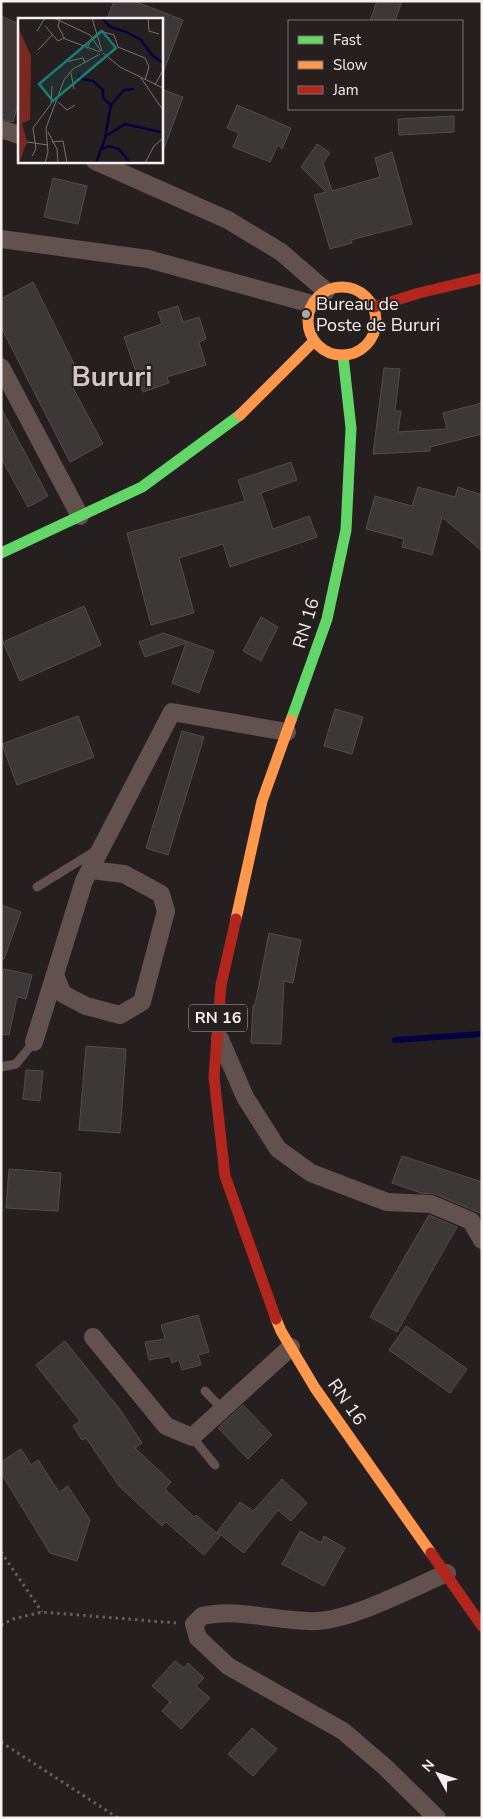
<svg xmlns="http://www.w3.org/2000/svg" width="483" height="1819" font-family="'Nunito Sans',sans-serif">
	<rect width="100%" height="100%" fill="#25201f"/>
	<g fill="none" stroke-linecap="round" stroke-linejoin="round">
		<path stroke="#030341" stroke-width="6" d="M395,1040L482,1034"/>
	</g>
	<g fill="#3c3837" stroke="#504d4c">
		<path d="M114,1H134L183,20L163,73L161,19H107Z"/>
		<path d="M377,1H402L395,21H370Z"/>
		<path d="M1,16L19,24V100L13,122L1,119Z"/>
		<path d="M161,89L183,97L163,151H161Z"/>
		<path d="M237,105L291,128L282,149L278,145L270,162L233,147L239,133L227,128Z"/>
		<path d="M454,116V132L399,135L398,119Z"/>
		<path d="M317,144L330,153L323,163L332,191L380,177L375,158L392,152L412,224L351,240L352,243L330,249L314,195L326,192L301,167Z"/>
		<path d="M53,178L87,186L78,224L44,217Z"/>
		<path d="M33,282L82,380L72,386L103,444L70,462L1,327V299Z"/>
		<path d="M178,306L183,322L199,317L206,339L199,342L206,365L167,377L169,383L143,392L124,337L162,324L158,312Z"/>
		<path d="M384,368L400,369L395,411H401L398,432L447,429L443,413L482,403V434L430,447V451L373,454Z"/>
		<path d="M1,408L48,496L28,507L1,458Z"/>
		<path d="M291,462L297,480L261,493L273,529L309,516L317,537L230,567L223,544L179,558L194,613L151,625L127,533L245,501L238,480Z"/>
		<path d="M418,487L455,497L458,487L482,495V551L442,517L432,555L402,547L404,539L366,529L375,496L412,506Z"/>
		<path d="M84,606L101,645L20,681L3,642Z"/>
		<path d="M261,617L278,627L261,661L243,651Z"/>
		<path d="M163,633L214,651L199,693L172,683L186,643L145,657L139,642Z"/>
		<path d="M335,709L363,717L352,754L324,746Z"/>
		<path d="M78,716L94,757L17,785L2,744Z"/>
		<path d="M182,731L204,737L168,855L146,848Z"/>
		<path d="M1,905L21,912L4,959H1Z"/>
		<path d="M269,933L301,940L293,983L284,981L281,1044L251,1043L253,1005H255Z"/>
		<path d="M4,969L32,975L26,999L17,997L9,1035L1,1034V981Z"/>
		<path d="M86,1046L126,1049L120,1133L79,1130Z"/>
		<path d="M26,1070L43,1071L40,1101L23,1099Z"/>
		<path d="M402,1156L482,1182V1214L435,1194L421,1193L392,1183Z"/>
		<path d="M9,1169L61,1173L58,1211L6,1208Z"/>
		<path d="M429,1215L457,1227L397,1332L370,1317Z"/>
		<path d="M198,1315L209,1352L198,1355L201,1365L182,1370L179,1360L172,1363L170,1356L149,1360L145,1342L165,1339L161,1325Z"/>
		<path d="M406,1326L467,1369L450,1393L389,1350Z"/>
		<path d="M65,1341L121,1411L142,1443L135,1448L171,1482L165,1489L194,1517L196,1515L220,1536L204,1555L166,1522L162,1526L119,1486L86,1438L82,1440L73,1426L80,1421L36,1365Z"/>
		<path d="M243,1405L272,1435L248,1459L218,1428Z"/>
		<path d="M21,1449L31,1465L38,1460L59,1492L68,1486L90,1520L77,1561L50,1553L1,1473V1462Z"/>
		<path d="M282,1479L307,1503L291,1521L278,1510L244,1553L217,1532L240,1502L253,1511Z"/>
		<path d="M300,1531L321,1543L324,1536L345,1548L324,1586L282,1564Z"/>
		<path d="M175,1661L184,1668L188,1663L204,1678L196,1686L210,1698L181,1729L162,1711L170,1702L152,1686Z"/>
		<path d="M252,1728L277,1749L253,1776L228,1754Z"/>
	</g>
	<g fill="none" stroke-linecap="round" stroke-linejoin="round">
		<g stroke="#6b5e5d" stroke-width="3" stroke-dasharray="2.5 4" stroke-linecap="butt">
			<path d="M1,1552L42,1612"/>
			<path d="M1,1625L13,1619L42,1612L176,1623"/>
			<path d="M1,1742L118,1818"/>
		</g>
		<g stroke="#63514e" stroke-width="9">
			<path d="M37,887L97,850"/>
			<path d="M1,1067L16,1064L34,1042"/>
			<path d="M205,1391L222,1409"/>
			<path d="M192,1437L215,1465"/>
		</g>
		<g stroke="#63514e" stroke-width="18">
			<path d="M1,129L19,135"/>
			<path d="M95,161L228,220L281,252L326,291"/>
			<path d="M1,239L148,259L312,304"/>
			<path d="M1,367L80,516"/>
			<path d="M55,975L63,994L86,1006L120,1015L142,1002L166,911L161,894L124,874L91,870"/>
			<path d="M220,1039L245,1097L278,1149L311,1173L387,1202L431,1204L471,1221L482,1240"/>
			<path d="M34,1042L84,881L172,712L287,732"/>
			<path d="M93,1337L166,1426L192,1437L291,1347"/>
			<path d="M437,1818L385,1767L343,1731L228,1666L198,1638L194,1624L202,1616C240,1607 279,1623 317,1621C354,1619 412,1588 447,1573"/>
		</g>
		<g stroke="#63d668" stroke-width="11">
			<path d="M1,553L142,487L240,415"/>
			<path d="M291,720L327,619L346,530L351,428L343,356"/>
		</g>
		<g stroke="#ff974d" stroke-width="11">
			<circle cx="342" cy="321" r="34"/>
			<path d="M240,415L314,341"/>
			<path d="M236,919L262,801L291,720"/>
			<path d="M276,1319L281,1331L315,1388L431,1553"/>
		</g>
		<g stroke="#b3261e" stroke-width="11">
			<path d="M374,307L419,293L482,278"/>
			<path d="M236,919L221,985L214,1077L225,1176L276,1319"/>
			<path d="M431,1553L482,1626"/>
		</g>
	</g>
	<circle fill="#aca7a6" stroke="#271f1d" stroke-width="2" cx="306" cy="314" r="5"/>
	<g text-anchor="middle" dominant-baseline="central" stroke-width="4" stroke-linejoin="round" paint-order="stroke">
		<rect fill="#271f1d" stroke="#b7b1b0" stroke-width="1" x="189" y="1004.5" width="58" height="27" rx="4"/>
		<g font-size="16" font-weight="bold" fill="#f5efef">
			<text x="218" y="1018">RN 16</text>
		</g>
		<g font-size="18" fill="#f5efef" stroke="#271f1d" text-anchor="start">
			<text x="316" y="304">Bureau de<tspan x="316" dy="21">Poste de Bururi</tspan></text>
		</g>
		<g font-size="18" fill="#f5efef" stroke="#271f1d">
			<text transform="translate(306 623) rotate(-73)">RN 16</text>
			<text transform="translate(347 1402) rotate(55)">RN 16</text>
		</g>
		<g font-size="28" font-weight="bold" fill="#d2c7c5" stroke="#271f1d">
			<text x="112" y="377">Bururi</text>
		</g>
	</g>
	<g transform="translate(18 18)">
		<rect width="145" height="145" fill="#25201f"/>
		<path d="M0,9L13,38L12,102L4,105L9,124L1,145Z" fill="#792922"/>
		<path fill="none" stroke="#030341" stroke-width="2.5" d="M84,0L92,9L108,14L123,22L134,37L145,45M60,57L64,61L75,63L85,72V80L93,87L87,120L78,145M93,87L106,72L116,71M88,118L107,106L143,114M83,131L91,128L101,131L112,145"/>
		<path fill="none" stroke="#787372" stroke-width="1" d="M36,0L72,17L83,33M42,0L40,8L47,21L82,34M74,0L84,33M130,0L131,13L141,16M27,8L40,23L46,20M19,13L27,0M69,31L73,21L82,13L96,17L100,29L127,40L131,49L127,62M20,32L35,16M85,35L102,49L145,70M47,44L65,40L67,45M53,55L56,71M123,60L145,92M137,67L145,52M40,84L49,92L57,87M30,114L39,131L40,145M9,124L30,127M34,124L45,123L49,145M14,138L18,131L15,110L33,86L34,68M27,145L30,134L28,110L46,62L55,51L82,36M127,145L136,128L145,120"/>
		<path fill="#1a7c74" fill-opacity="0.15" stroke="#1a7c74" stroke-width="2.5" d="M84,13L98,30L35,83L21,66Z"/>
		<rect width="145" height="145" fill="none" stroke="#f5efef" stroke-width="2.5"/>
	</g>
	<rect width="483" height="1819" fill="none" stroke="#f5efef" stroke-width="5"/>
	<rect x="288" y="20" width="175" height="90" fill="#271f1d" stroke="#797271"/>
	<rect x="298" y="36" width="25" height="8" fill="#63d668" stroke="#797271"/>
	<text x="333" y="45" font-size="15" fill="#f5efef">Fast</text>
	<rect x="298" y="61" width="25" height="8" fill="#ff974d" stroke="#797271"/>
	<text x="333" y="70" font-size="15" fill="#f5efef">Slow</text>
	<rect x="298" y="86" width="25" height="8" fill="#b3261e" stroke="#797271"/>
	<text x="333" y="95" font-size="15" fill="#f5efef">Jam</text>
	<g transform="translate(438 1774) rotate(310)" stroke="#271f1d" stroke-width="4" paint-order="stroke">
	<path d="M0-4L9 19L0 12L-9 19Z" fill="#f5efef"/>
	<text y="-8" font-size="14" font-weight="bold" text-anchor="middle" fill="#f5efef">N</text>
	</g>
</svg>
